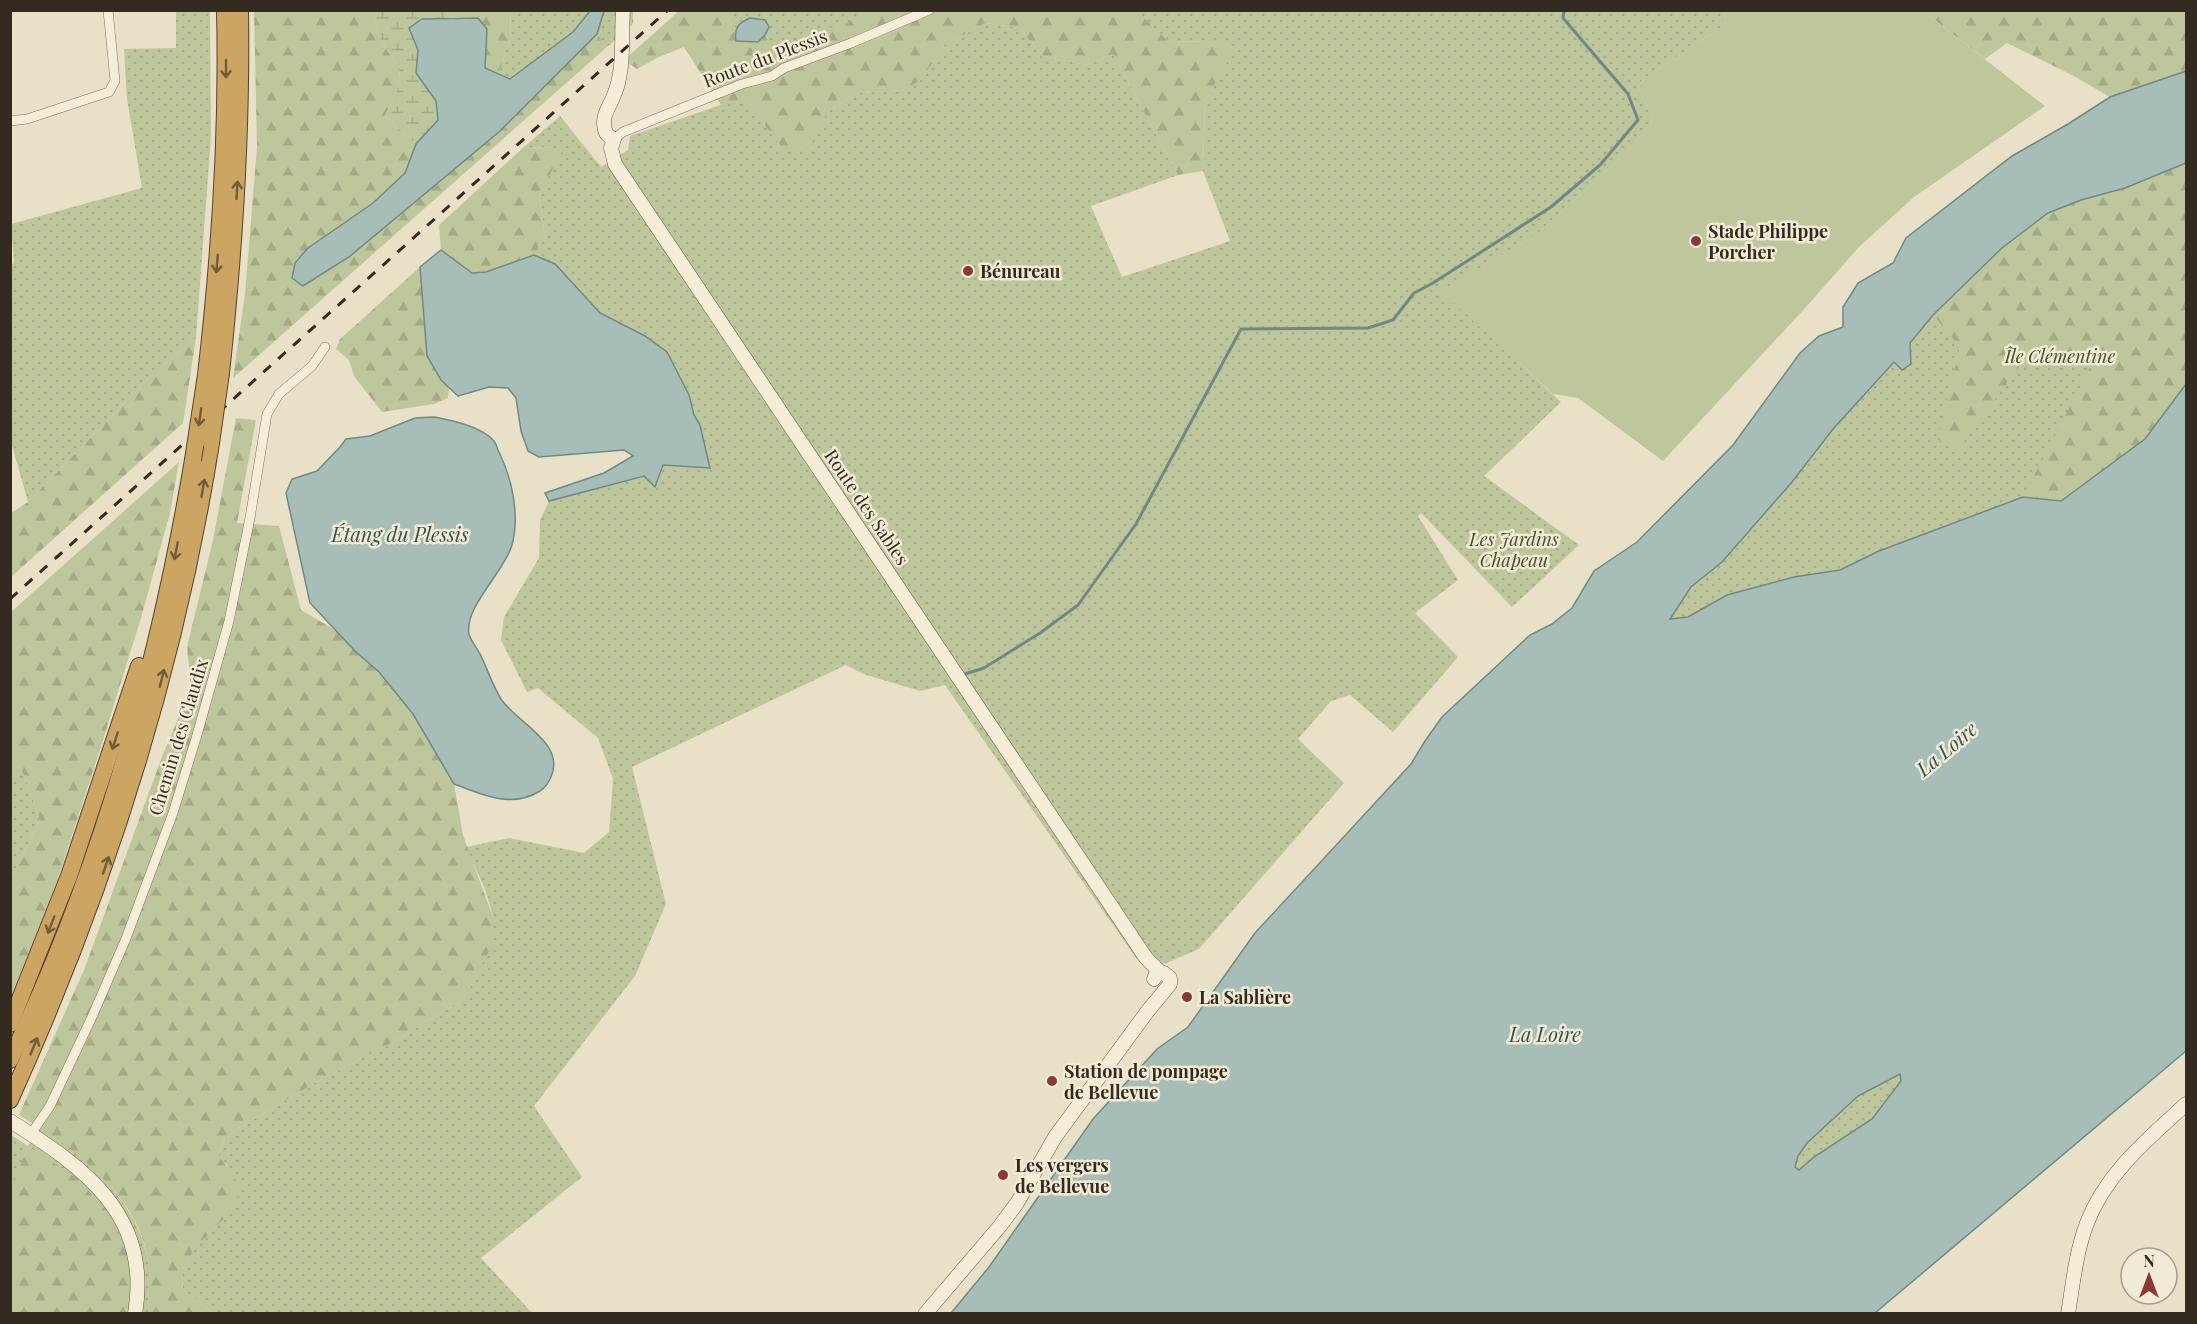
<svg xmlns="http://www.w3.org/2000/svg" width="2197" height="1324" font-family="'Playfair Display',serif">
	<defs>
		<pattern id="green-dots" width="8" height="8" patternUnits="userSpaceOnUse" patternTransform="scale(1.5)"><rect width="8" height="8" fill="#bec69c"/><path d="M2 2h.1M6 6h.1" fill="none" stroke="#a4aa86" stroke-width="1.8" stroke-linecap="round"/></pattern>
		<pattern id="forest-firs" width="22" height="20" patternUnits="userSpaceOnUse" patternTransform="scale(1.5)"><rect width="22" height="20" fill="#bec69c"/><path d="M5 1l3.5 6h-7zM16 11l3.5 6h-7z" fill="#a4aa86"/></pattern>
		<pattern id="wetland-marsh" width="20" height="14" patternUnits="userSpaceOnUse" patternTransform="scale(1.5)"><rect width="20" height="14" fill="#bec69c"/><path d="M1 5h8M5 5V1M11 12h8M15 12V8" fill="none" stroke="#a4aa86"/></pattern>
	</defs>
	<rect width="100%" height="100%" fill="#e9e1c7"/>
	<g fill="url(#green-dots)">
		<path d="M725,10L872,11L797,50L773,58L765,35L769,27L742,21L736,29L724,13Z"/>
		<path d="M176,11H210L211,136L196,338L154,373L28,502L11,442L10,269L14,262L11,224L142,188L127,99L124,49L176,48Z"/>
		<path d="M511,11H590L573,32L510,79L499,73L510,38Z"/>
		<path d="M604,11H633V24L607,47L597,34Z"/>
		<path d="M1137,11H1726L1724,25L1641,81L1638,88L1653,119L1630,149L1536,235L1442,291L1561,402L1484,476L1579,545L1512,607L1421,513L1418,516L1458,580L1415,613L1458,657L1393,732L1350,695L1331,701L1298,739L1344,783L1199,949L1164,964L1136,958L945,685L920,691L863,674L846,665L632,767L666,904L635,976L534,1106L582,1177L481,1258L532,1313H213L183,1289L182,1270L197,1246L227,1216V1166L218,1154L226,1136L313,1084L395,1041L465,998L494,920L485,889L466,847L509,838L584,853L609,832L613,779L598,738L538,688L527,692L501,640L504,617L539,558L540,520L549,501L644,476L663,465L710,468L700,425L694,415L689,395L667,352L645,336L600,313L555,264L534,255L545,236L539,195L548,177L557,148L524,147L560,116L601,167L628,150L630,136L744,97L783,149L828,111L858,93L905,90L922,79L944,45L986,23L1019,28L1043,56L1086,65L1113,54L1178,175L1091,206L1122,277L1230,241L1203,171L1205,101L1235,47L1208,42L1168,41Z"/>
		<path d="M2186,163V384L2061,501L2023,497L1879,551L1840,570L1794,577L1727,595L1688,617L1670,620L1691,587L1722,562L1792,482L1833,429L1894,361L1902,370L1911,364L1910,343L1933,315L2002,248L2125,188Z"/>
		<path d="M22,769L40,820L11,878L10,779Z"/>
		<path d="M1900,1074L1901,1081L1872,1119L1814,1157L1799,1170L1794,1167L1798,1156L1807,1142L1858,1095Z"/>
		<path d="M41,1128C88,1156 143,1209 149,1267C150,1282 148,1298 148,1313H126L131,1287L26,1151L11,1192V1135L28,1146Z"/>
	</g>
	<g fill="url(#forest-firs)">
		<path d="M680,10L725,11L724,13L736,29L735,34L758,42L765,35L774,57L797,50L872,10L1137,11L1168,41L1208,42L1236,47L1205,101L1203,171L1178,175L1113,54L1086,65L1043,56L1019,28L986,23L944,45L922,79L905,90L858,93L828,111L810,148L783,149L744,98L721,105L684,47L659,57L637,69L624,60Z"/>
		<path d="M254,11H377C371,33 388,51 400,68L398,88L385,116L416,144L405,173L373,203L309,248L338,265L500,131L597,34L607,47L233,378L245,294L257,147Z"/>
		<path d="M446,11H511L510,38L499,73L485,68L487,29L478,18L453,17Z"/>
		<path d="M1923,11H2186V71L2110,97L2072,75L2007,43L1985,59Z"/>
		<path d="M524,147L557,148L562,151L539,195L545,236L534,255L486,272L472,273L441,250L439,225Z"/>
		<path d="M2186,163V384L2145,439L2061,501L2023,497L2096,356L2034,346L1957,452L1938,439L1960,347L1933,315L2002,248L2048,213L2081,200L2125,188Z"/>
		<path d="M420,267L421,278L440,380L449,387L448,398L434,404L382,412L354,376L349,360L336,349L340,339Z"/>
		<path d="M196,338L183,423L11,577V513L28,502L154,373Z"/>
		<path d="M236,418L256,420L237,523L279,526L301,610L335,630L355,651L379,672L413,714L444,765L454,784L463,835L494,920L490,949L465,998L395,1041L313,1084L226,1136L218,1154L242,1189L227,1216L197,1246L182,1270L183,1289L213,1313H148C148,1298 150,1282 149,1267C143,1198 73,1147 19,1115L84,970L163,754L191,688L187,647L213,540Z"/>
		<path d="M179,462L170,513L141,618L98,756L57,881L11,997V878L40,820L22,770L11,779V612Z"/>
		<path d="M28,1146L77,1178L105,1209L127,1254L131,1287L126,1313H11L10,1192Z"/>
	</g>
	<path fill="url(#wetland-marsh)" d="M377,11H446L453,17L422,19L409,28L418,50L416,73L436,101L439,120L416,144L385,116L398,88L400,68C388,51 371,33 377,11Z"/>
	<path fill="#bec69c" d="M1726,11H1923L2045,106L1914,197L1859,247L1807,306L1663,461L1578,398L1553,394L1441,291L1536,235L1630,149L1653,119L1638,88L1641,81L1724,25Z"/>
	<g fill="#a7bdb8" stroke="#6f8a85" stroke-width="1.5" fill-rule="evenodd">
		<path d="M590,11H604L597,34L500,131L349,257L303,286L292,278L295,263L308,248L373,203L405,173L416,144L438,120L436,101L416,73L418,50L409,28L422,19L478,18L487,29L485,68L510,79L573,32Z"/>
		<path d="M750,18L765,20L769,27L765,35L758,42L736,41C734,28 738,23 750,18Z"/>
		<path d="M2186,71V163L2125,188L2081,200L2048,213L2002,248L1933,315L1910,343L1911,364L1902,370L1894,362L1833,429L1792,482L1722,562L1691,587L1670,619L1688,617L1727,595L1794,577L1840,570L1879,551L2023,497L2061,501L2145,439L2186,384V1051L1875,1313H951L989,1267L1093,1119L1157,1049L1188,1027L1255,933L1411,764L1425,741L1442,717L1530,635L1552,624L1572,608L1594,571L1637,542L1733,445L1800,353L1819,336L1843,327V307L1858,283L1893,263L1906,238L2012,156L2068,124L2110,97ZM1900,1074L1901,1081L1872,1119L1814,1157L1799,1170L1795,1167L1798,1156L1807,1143L1858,1096Z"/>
		<path d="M441,250L472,273L486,272L534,255L555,264L600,313L645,336L667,352L689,395L694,415L700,425L710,468L663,465L655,487L644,476L549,501L545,493L604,473L633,456L624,450L539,457L528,451L521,431L516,398L508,388L489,387L458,396L441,380L427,356L420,267Z"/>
		<path d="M434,417C451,420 481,427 493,440C496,442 497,449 499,452C512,479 520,515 512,545C505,571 464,607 469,634C471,642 479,650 482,658C488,671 493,686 501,699C517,723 566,743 551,777C548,783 546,787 540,791C511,809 484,795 454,784L413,714L379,672L355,651L310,603L286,493L292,479L317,471L340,447L346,439L370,436L415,418Z"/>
	</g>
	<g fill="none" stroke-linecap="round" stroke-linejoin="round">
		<path stroke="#6f8a85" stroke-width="3" d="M965,674L984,668L1040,633L1078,605L1136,524L1241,329L1368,328L1393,320L1414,293L1433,283L1551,207L1600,165L1638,120L1628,94L1563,18L1564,10"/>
		<g stroke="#82735e" stroke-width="10">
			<g id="street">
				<path d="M10,121L27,119L109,92L115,81L108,10"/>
				<path d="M614,139L623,132L742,84L772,76L784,68L851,43L929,10"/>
				<path d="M31,1134L50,1106L91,1019L125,941L173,813L197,735L229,621L250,518L267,414L279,394L312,366L325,347"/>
			</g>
		</g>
		<g stroke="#645541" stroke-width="15">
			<g id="secondary">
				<path d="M623,10C621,37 625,70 614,95C610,107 601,115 605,130C606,135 610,137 614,139L611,148L615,164L1146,958L1161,973"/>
				<path d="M10,1121C84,1167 152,1215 135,1314"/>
				<path d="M925,1314L1000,1226L1017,1203L1055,1137L1147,1012L1170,984V978L1164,973L1156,974L1154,979"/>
				<path d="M2068,1314C2073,1283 2076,1252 2087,1223C2106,1173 2148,1139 2186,1104"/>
			</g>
		</g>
		<g stroke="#504232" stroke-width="18">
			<g id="highway">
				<path d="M221,373C234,253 242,132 240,10"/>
				<path d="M206,375C220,254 228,133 225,10"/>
				<path d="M10,1024L69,876L139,666"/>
				<path d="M10,1060C101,871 158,666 193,460"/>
				<path d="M10,1100C105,890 175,671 211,443"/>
			</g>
		</g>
		<use href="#street" stroke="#f4eed9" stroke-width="9"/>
		<use href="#secondary" stroke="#f4eed9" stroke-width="14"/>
		<use href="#highway" stroke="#cda562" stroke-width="16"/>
		<path stroke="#342b20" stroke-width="3" stroke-dasharray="10 10" stroke-linecap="butt" d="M10,599L668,10"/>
		<g stroke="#504232" stroke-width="18" stroke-linecap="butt">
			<g id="highway-bridge">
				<path d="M211,443L221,373"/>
				<path d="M193,460L206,375"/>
			</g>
		</g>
		<use href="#highway-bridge" stroke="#cda562" stroke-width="16"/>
	</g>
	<defs><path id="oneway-shaft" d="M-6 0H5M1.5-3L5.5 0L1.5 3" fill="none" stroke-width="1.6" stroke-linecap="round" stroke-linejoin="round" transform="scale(1.5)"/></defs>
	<g stroke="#715c3a">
		<use href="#oneway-shaft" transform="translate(226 69) rotate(90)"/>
		<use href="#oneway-shaft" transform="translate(237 190) rotate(-87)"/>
		<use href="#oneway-shaft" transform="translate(217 264) rotate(95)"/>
		<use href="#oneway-shaft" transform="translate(200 417) rotate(98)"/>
		<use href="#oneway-shaft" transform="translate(203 488) rotate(-80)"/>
		<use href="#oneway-shaft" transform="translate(176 551) rotate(101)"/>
		<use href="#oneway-shaft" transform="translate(162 678) rotate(-76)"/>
		<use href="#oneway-shaft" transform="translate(115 741) rotate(108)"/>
		<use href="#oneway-shaft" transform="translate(106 865) rotate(-71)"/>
		<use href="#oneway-shaft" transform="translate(51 925) rotate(111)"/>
		<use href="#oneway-shaft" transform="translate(34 1046) rotate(-67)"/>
	</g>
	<g fill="#8a3a36" stroke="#f1ebd5" stroke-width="2">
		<circle cx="1696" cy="241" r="6"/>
		<circle cx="968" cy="271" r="6"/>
		<circle cx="1187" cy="997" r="6"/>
		<circle cx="1052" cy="1081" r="6"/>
		<circle cx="1003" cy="1175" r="6"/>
	</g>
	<g text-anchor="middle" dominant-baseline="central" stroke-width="5" stroke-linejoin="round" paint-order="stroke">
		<g font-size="18" fill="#342b20" stroke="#f1ebd5">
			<text transform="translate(765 58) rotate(-21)">Route du Plessis</text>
			<text transform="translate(867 507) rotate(56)">Route des Sables</text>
			<text transform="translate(178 737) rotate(-73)">Chemin des Claudix</text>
		</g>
		<g font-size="18" font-weight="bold" fill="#342b20" stroke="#f1ebd5" text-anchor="start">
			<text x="1708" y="231">Stade Philippe<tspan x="1708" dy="21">Porcher</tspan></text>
			<text x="980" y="271">Bénureau</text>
			<text x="1199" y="997">La Sablière</text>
			<text x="1064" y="1071">Station de pompage<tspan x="1064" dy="21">de Bellevue</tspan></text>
			<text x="1015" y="1165">Les vergers<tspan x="1015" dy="21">de Bellevue</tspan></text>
		</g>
		<g font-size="18" font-style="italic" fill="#434e29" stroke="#f1ebd5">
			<text x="2060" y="356">Île Clémentine</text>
			<text x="1514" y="539">Les Jardins<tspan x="1514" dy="21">Chapeau</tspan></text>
		</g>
		<g font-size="20" font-style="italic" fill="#315252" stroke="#f1ebd5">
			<text x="400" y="533">Étang du Plessis</text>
			<text transform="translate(1946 748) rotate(-40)">La Loire</text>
			<text x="1545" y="1033">La Loire</text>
		</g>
	</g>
	<rect width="2197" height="1324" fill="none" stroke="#342b20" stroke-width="24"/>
	<g transform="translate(2149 1276)"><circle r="28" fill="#f1ebd5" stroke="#a59e8d" stroke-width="1.5"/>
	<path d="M0-4.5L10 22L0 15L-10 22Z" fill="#8a3a36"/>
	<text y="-9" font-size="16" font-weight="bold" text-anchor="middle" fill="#342b20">N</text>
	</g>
</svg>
